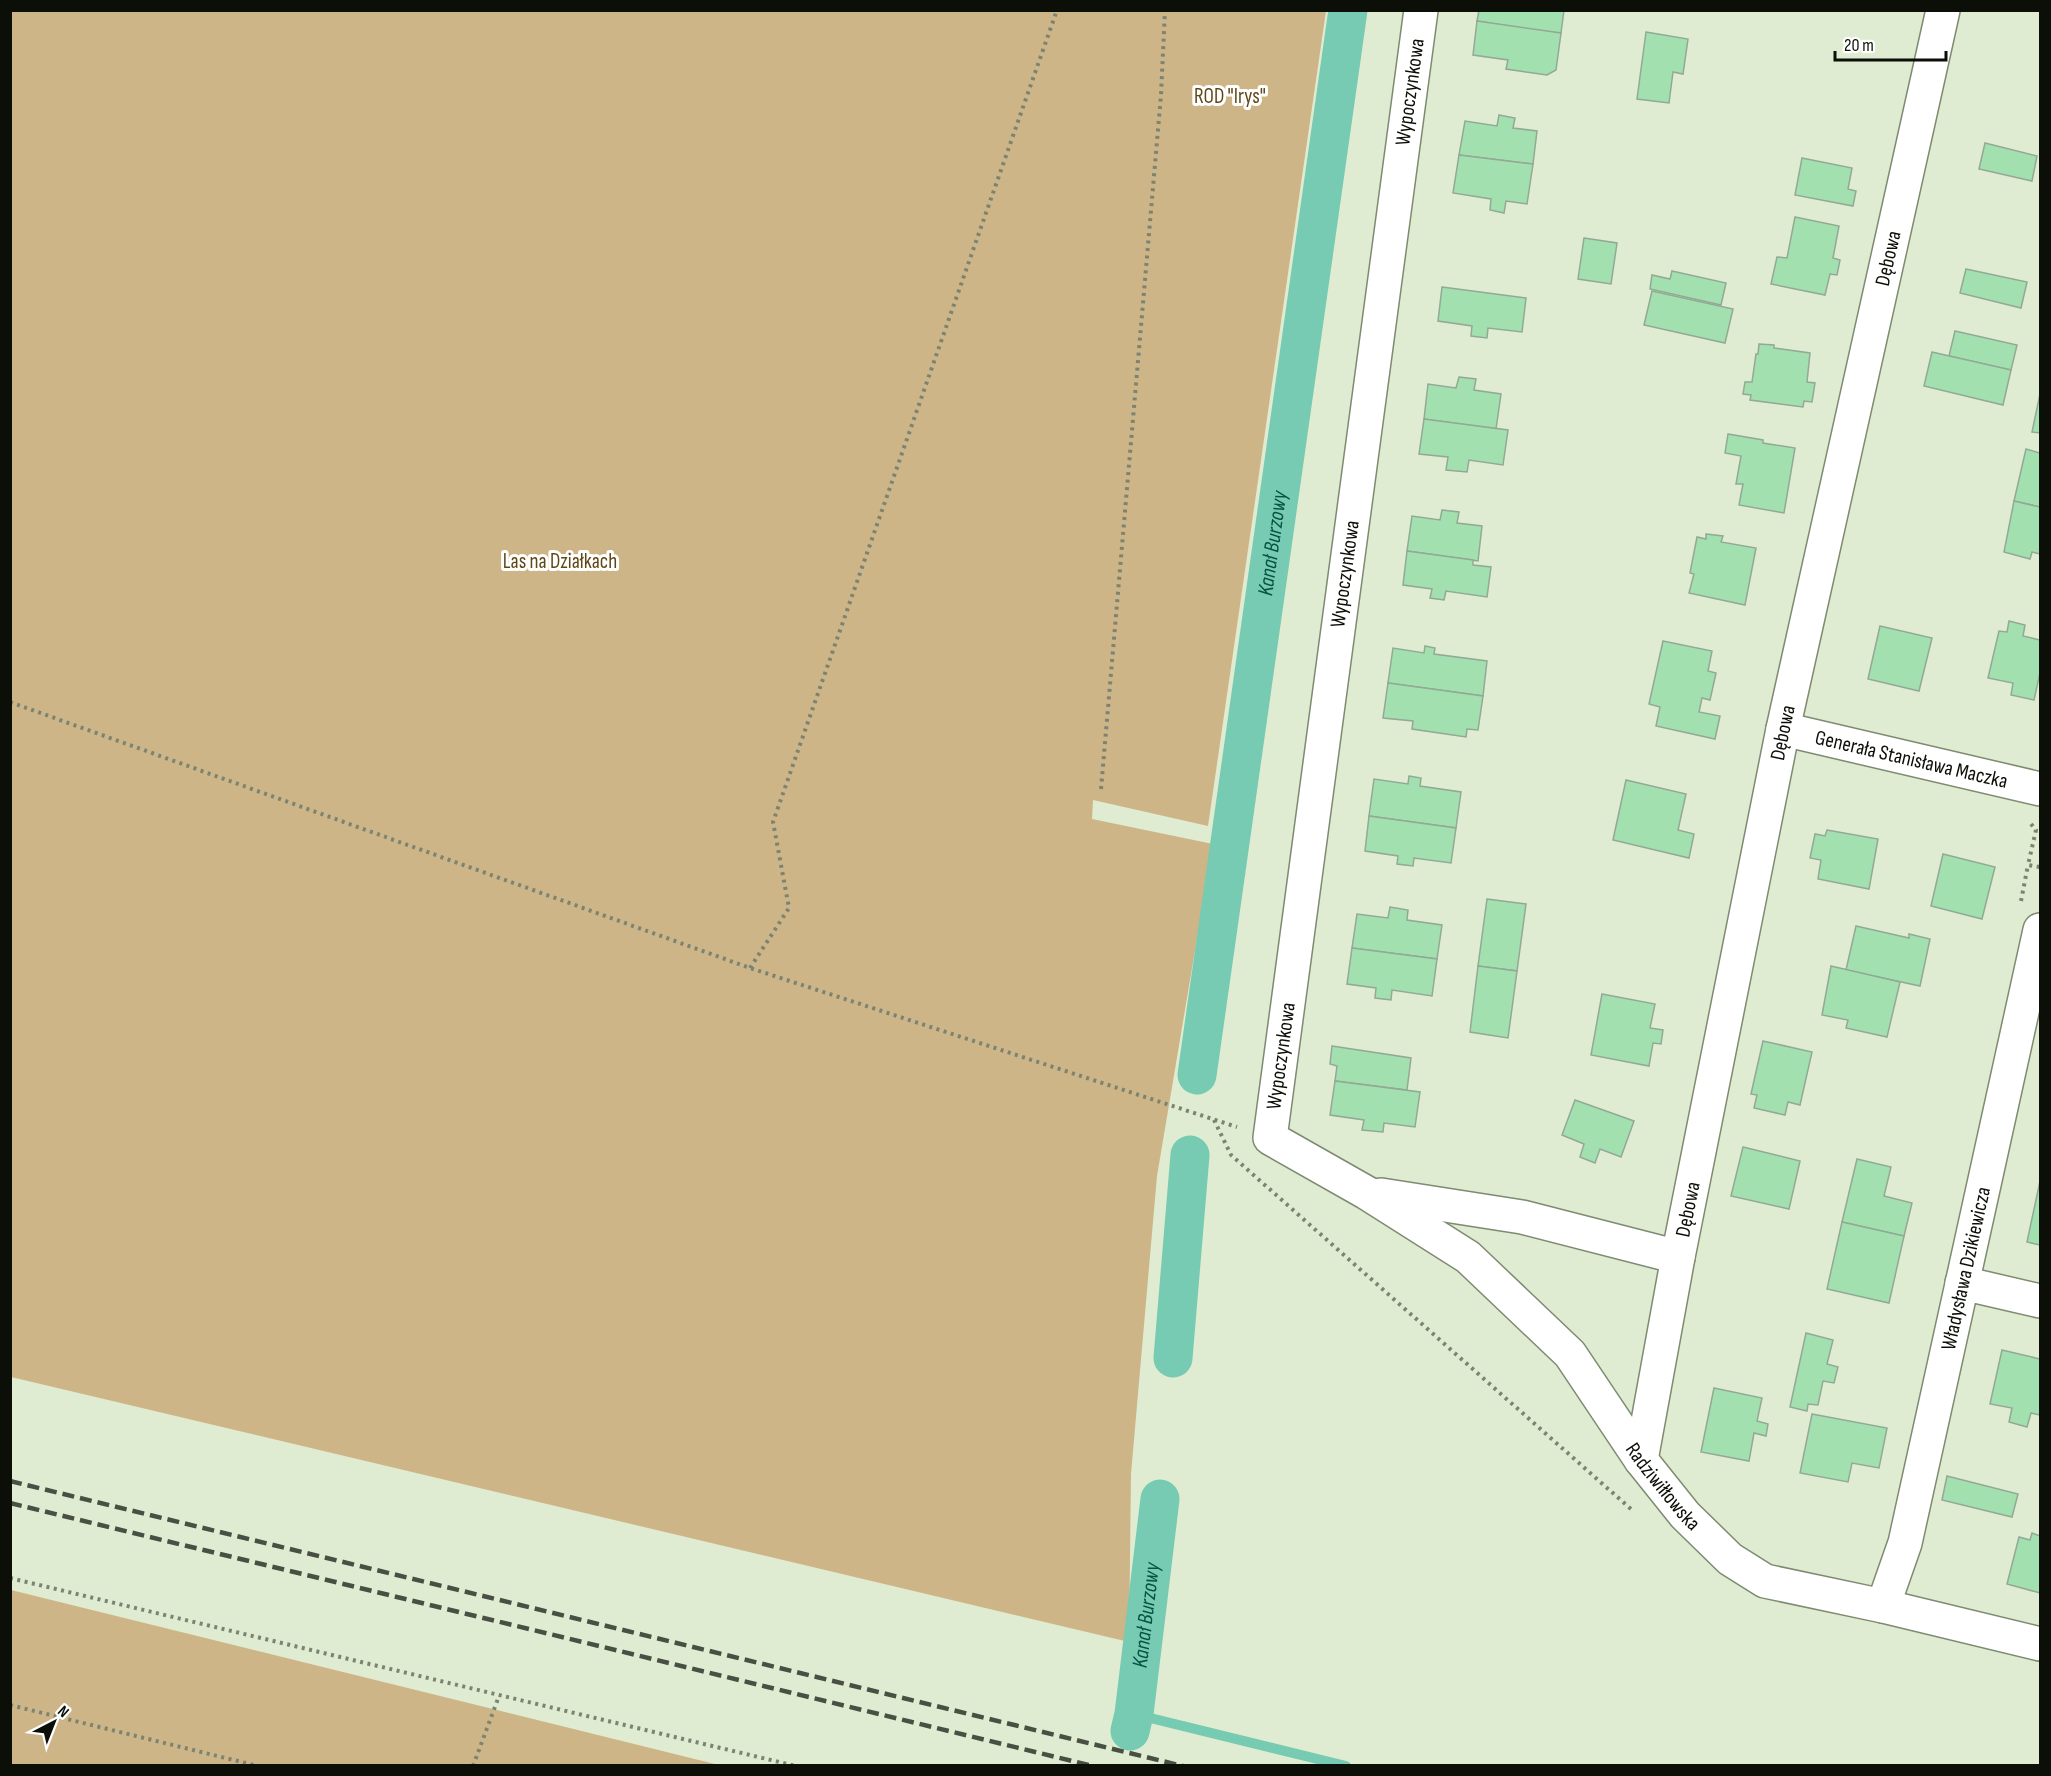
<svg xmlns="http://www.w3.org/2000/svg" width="2051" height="1776" font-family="'Sofia Sans Condensed',sans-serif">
	<rect width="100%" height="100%" fill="#dfecd1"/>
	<g fill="#ceb588">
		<path d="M11,10L1326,11L1208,826L1093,800L1092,819L1213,844L1157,1176L1131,1474L1129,1642L11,1377Z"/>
		<path d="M11,1590L719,1765H11Z"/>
	</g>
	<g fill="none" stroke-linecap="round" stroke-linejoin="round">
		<path stroke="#76cbb2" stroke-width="10" d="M1134,1714L1346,1766"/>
		<g stroke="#76cbb2" stroke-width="39">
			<path id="s1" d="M1197,1075L1348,10"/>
			<path d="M1173,1358L1190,1155"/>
			<path id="s2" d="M1130,1731L1134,1714L1160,1499"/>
		</g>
	</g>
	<g fill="#a3e0af" stroke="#92a996" stroke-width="1.5">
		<path d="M1479,10H1564L1561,33H1552L1477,21Z"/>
		<path d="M1477,21L1561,33L1556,70L1547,75L1506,69L1508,60L1473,55Z"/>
		<path d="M1646,32L1688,39L1683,74L1673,72L1669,103L1637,99Z"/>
		<path d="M1499,115L1515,118L1513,128L1537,131L1533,164L1459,155L1465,121L1497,126Z"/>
		<path d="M1985,143L2037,156L2032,181L1979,169Z"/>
		<path d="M1459,155L1533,164L1527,204L1506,201L1504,213L1490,210L1491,199L1453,193Z"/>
		<path d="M1802,158L1852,168L1848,189L1856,191L1853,206L1795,195Z"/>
		<path d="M1795,217L1839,226L1833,258L1840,260L1837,275L1830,274L1825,295L1771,284L1777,257L1787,258Z"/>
		<path d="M1584,238L1617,243L1611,284L1578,279Z"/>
		<path d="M1966,269L2027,282L2021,308L1960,293Z"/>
		<path d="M1672,271L1726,283L1721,305L1650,289L1652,275L1670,279Z"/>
		<path d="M1442,287L1526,298L1522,332L1488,328L1487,338L1471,336L1472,326L1438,321Z"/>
		<path d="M1652,291L1733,309L1725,343L1644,325Z"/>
		<path d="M1955,331L2017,345L2011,370L1949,356Z"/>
		<path d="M1759,344L1774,345V348L1810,353L1807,382L1815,383L1812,402L1804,401L1803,407L1750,400L1751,395L1743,394L1745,382H1752L1756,354H1758Z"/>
		<path d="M1932,352L2011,370L2003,405L1924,386Z"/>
		<path d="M1459,377L1476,379L1474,390L1501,394L1496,429L1424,419L1428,384L1456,388Z"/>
		<path d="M2040,394V433L2032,432Z"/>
		<path d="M1424,419L1508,430L1503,465L1469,460L1467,472L1446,470L1448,457L1419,454Z"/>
		<path d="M1728,434L1763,440V443L1795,448L1784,513L1739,505L1743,484H1736L1741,456L1725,453Z"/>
		<path d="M2026,449L2040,453V507L2014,501Z"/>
		<path d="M2014,501L2040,507V554L2032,552L2030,559L2004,552Z"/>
		<path d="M1442,510L1459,512L1457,523L1482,526L1478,561L1407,551L1412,516L1440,520Z"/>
		<path d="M1706,534L1723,536L1721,542L1756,548L1745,605L1689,593L1694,574L1690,573L1697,537L1706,539Z"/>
		<path d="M1407,551L1473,560V565L1491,567L1487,597L1446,591L1444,600L1430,598L1432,589L1403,585Z"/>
		<path d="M2009,621L2025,625L2023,636L2040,640V673L2034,700L2011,695L2013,683L1988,678L1999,631L2007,632Z"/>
		<path d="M1880,626L1932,638L1919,691L1868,679Z"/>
		<path d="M1663,641L1712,651L1708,671L1716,673L1710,700L1702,698L1699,712L1720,716L1715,739L1656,726L1660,707L1649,704Z"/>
		<path d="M1425,646L1435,648L1434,654L1487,661L1483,696L1388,683L1393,648L1424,653Z"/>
		<path d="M1388,683L1483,696L1478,730L1467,729L1466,737L1412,729L1413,721L1383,718Z"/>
		<path d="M1409,776L1421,778L1420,786L1461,792L1456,828L1369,816L1374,779L1408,784Z"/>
		<path d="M1626,780L1686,794L1678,830L1694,834L1689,858L1613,840Z"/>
		<path d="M1369,816L1456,828L1451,863L1414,858L1413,866L1397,864L1398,856L1365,851Z"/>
		<path d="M1827,830L1878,839L1869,889L1818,879L1821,860L1810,858L1815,834L1825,836Z"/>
		<path d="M1943,854L1995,867L1982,919L1931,906Z"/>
		<path d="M1487,899L1526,904L1517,971L1478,966Z"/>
		<path d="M1390,907L1408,910L1407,920L1442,925L1437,959L1352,948L1357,914L1388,918Z"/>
		<path d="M1856,926L1909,938V934L1930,939L1920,986L1846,970Z"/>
		<path d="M1352,948L1437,959L1432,996L1392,990L1391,1000L1375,998L1376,988L1347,984Z"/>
		<path d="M1478,966L1517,971L1508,1038L1470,1032Z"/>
		<path d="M1831,966L1900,982L1887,1037L1846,1028L1848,1020L1822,1015Z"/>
		<path d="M1602,994L1655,1004L1650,1028L1663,1030L1661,1044L1653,1043L1649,1066L1591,1055Z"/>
		<path d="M1763,1041L1812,1052L1800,1105L1788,1102L1785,1115L1754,1108L1757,1095L1751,1094Z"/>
		<path d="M1332,1046L1411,1058L1407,1090L1335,1081L1337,1066L1330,1064Z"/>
		<path d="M1335,1081L1420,1092L1415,1127L1384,1123L1383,1132L1362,1130L1364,1120L1330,1115Z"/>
		<path d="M1575,1100L1634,1121L1621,1157L1600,1149L1595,1163L1580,1157L1584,1144L1562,1135Z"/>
		<path d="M1743,1147L1800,1161L1789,1209L1731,1196Z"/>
		<path d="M1857,1159L1891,1167L1884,1196L1912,1203L1904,1236L1842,1222Z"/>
		<path d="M2040,1181V1245L2027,1242Z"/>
		<path d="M1842,1222L1904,1236L1889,1303L1827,1289Z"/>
		<path d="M1806,1333L1833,1340L1827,1364L1838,1367L1834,1383L1823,1381L1818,1405L1808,1404L1807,1411L1790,1407Z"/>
		<path d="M2002,1350L2040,1359V1415L2031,1413L2027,1427L2009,1422L2012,1408L1990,1404Z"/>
		<path d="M1714,1388L1762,1398L1757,1421L1768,1424L1766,1436L1754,1433L1749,1461L1701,1452Z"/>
		<path d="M1812,1414L1887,1428L1879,1468L1852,1463L1848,1482L1800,1473Z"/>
		<path d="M1947,1476L2018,1494L2012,1517L1942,1500Z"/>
		<path d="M2032,1533L2040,1536V1593L2007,1584L2019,1537L2030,1540Z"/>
	</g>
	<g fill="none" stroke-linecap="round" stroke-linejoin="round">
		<g stroke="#7e8a71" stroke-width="36">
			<g id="minor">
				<path id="s3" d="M1421,10L1270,1138L1367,1193L1468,1257L1570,1354L1641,1460L1685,1515L1730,1559L1765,1581L1883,1606L2040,1644"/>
				<path id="s4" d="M1783,729L2040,789"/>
				<path d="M1381,1195L1522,1217L1678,1257"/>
				<path d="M1962,1283L2040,1301"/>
				<path id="s5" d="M1641,1460L1678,1257L1783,729L1943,10"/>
				<path id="s6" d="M1883,1606L1905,1543L2040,930"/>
			</g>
		</g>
		<g stroke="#7b8472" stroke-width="4" stroke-dasharray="3 4.5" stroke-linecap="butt">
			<path d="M10,702L750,968L1237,1127"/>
			<path d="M1101,789L1161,95L1165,10"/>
			<path d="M2031,824L2036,830L2028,865L2040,867"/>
			<path d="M2021,901L2028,865"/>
			<path d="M750,968L789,908L773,822L1057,10"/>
			<path d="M1214,1120L1231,1155L1632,1510"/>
			<path d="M10,1578L796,1766"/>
			<path d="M10,1705L258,1766"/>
			<path d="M473,1766L499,1696"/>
		</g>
		<use href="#minor" stroke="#fff" stroke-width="33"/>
		<g stroke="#494f42" stroke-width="4.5" stroke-dasharray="12 6" stroke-linecap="butt">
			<path d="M10,1481L1183,1766"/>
			<path d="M10,1503L1093,1766"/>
		</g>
	</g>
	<g text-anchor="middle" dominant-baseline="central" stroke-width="6" stroke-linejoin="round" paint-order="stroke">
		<g font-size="21" fill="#0b0f07" stroke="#fff">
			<text transform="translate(1410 92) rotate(-82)">Wypoczynkowa</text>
			<text stroke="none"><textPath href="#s5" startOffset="1227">Dębowa</textPath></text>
			<text transform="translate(1345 574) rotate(-82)">Wypoczynkowa</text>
			<text stroke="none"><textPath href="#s5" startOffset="741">Dębowa</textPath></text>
			<text stroke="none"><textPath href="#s4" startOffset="132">Generała Stanisława Maczka</textPath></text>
			<text transform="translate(1281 1056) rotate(-82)">Wypoczynkowa</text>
			<text stroke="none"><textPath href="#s5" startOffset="255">Dębowa</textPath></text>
			<text stroke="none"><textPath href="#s6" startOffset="348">Władysława Dzikiewicza</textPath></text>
			<text stroke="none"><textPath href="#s3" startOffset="1672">Radziwiłłowska</textPath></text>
		</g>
		<g font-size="21" fill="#5f4816" stroke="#fff">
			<text x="1230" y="96">ROD "Irys"</text>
			<text x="560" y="561">Las na Działkach</text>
		</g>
		<g font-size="22" font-style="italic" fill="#085343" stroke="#fff">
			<text stroke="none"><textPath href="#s1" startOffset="537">Kanał Burzowy</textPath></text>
			<text stroke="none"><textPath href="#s2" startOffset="117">Kanał Burzowy</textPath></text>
		</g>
	</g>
	<rect width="2051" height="1776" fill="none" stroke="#0b0f07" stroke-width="24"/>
	<g transform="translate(54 1722) rotate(42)" stroke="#ffffff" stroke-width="4.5" paint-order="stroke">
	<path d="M0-4.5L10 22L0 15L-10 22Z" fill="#0b0f07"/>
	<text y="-9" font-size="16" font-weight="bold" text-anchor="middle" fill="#0b0f07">N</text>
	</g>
	<path d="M1835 51v9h111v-9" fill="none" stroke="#0b0f07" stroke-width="3"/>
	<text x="1844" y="51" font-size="18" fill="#0b0f07" stroke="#ffffff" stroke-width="4.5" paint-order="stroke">20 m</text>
</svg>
